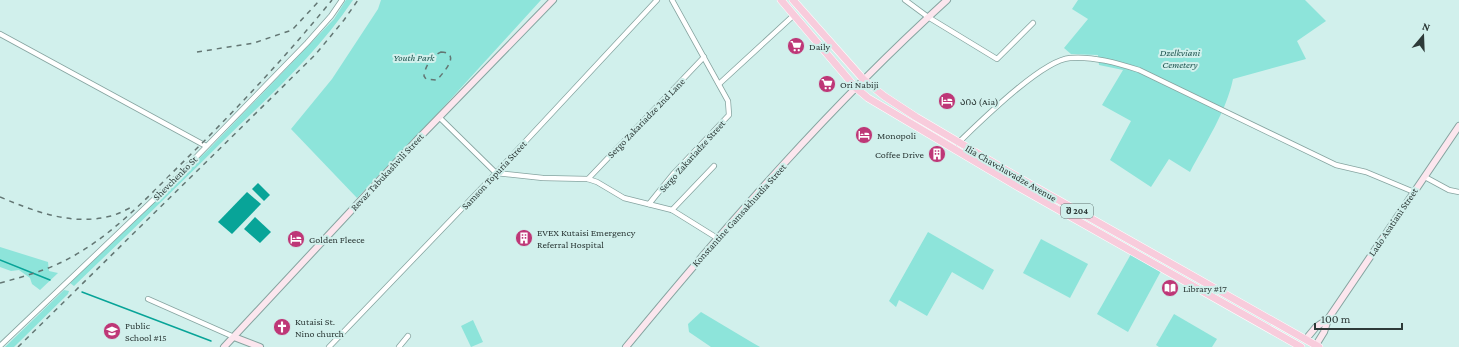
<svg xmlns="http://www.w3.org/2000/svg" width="1459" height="347" font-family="'Crimson Pro','Noto Sans Georgian',serif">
	<rect width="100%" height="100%" fill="#d1f0ec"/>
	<g fill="#8de4da">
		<path d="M346,0H353C318,52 271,95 226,138C176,188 125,237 74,286L70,283L208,150L334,19Z"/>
		<path d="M381,0H541L438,113L357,198L291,129L332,79L378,9Z"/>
		<path d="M1078,0H1305L1326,21L1297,41L1306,59L1233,79C1226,112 1206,142 1190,172L1169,159L1151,187L1110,160L1131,121L1102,105L1123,70L1099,65L1098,55L1071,54L1064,48L1088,19L1072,9Z"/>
		<path d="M928,232L994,270L983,290L952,272L927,316L899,300L896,307L889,301Z"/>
		<path d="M1041,239L1088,264L1070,298L1023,273Z"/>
		<path d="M0,247L48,262L49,271L58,273L40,290L32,284L30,278L19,270L11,271L0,267Z"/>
		<path d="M1131,254L1161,271L1128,332L1097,314Z"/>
		<path d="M64,290L69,291L68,294L14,347H5Z"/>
		<path d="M701,312L753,343L760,347H711L689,332L688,324Z"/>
		<path d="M1174,314L1217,339L1212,347H1159L1156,345Z"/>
		<path d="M473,320L483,342L471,347L461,326Z"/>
	</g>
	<g fill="#08a498">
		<path d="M258,183L270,195L264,201L252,189Z"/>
		<path d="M247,192L261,204L232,234L218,222Z"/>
		<path d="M255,217L271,232L260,243L244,229Z"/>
	</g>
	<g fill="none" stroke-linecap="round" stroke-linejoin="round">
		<g stroke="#08a498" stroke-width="1.5">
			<path d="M0,260L50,280"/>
			<path d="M82,292L211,341"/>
		</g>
		<g stroke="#86a4a0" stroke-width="6">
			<g id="street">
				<path d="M905,0L928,17L997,59L1033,23"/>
				<path d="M0,34L206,146"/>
				<path d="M719,84L794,15"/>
				<path d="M439,117L496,173L543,178L588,179L597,182L624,198L672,210L717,238"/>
				<path d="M958,143C980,122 1042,60 1070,58C1093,56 1117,63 1139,70L1336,165L1366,172L1414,192"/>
				<path d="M1425,177L1449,190L1459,192"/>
				<path d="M588,179L704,57"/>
				<path d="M649,204L674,173L729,115L728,101L672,0"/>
				<path d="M672,210L714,166"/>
				<path d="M148,299L234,337"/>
				<path d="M0,346L169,185L307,43L331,16L342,0"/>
				<path d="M329,347L496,173L657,0"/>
				<path d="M399,347L408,336"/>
			</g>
		</g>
		<g stroke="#86a4a0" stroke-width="8">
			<g id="secondary">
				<path d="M234,337L260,347"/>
				<path d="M1306,339L1316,327L1328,319"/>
				<path d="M1316,345L1324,332L1328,319L1459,126"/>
				<path d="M224,347L417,140L553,0"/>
				<path d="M626,347C726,226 830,106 947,0"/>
			</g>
		</g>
		<g stroke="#fff" stroke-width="8">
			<g id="primary">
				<path d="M781,0L856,88L868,98L1020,188L1301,347"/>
				<path d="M793,0L864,80L884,96L916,117L1023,180L1319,347"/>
			</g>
		</g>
		<use href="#street" stroke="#fff" stroke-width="4.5"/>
		<use href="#secondary" stroke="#fce6ee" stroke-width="6"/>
		<use href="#primary" stroke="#f8ccdc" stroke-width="7"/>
		<g stroke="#637673" stroke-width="1.5" stroke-dasharray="5 5" stroke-linecap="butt">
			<path d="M197,52L254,43L292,30L320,0"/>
			<path d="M441,52C462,53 443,73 437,80L426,79L424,76C425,66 432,56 441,52Z"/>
			<path d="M0,197C36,212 72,226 111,216C119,214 127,209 134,206"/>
			<path d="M0,283C22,277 45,271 66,260C109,238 144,201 178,167C232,114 284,59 332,0"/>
			<path d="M18,347L315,55L344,20L358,0"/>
		</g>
	</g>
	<defs>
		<g id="supermarket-disc" transform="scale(0.9)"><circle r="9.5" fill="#be3777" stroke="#d1f0ec"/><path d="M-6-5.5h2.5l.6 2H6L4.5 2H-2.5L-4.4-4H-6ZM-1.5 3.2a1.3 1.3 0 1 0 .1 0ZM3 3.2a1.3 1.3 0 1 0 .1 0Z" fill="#fff"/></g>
		<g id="hotel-disc" transform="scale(0.9)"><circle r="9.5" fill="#be3777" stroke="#d1f0ec"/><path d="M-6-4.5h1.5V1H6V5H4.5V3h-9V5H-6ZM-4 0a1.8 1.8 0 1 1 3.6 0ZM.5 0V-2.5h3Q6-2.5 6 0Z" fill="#fff"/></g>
		<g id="building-disc" transform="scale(0.9)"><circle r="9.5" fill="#be3777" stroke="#d1f0ec"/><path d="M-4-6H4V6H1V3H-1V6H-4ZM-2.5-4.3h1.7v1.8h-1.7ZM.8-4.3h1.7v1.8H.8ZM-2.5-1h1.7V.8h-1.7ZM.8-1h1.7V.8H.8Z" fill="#fff"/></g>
		<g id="library-disc" transform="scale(0.9)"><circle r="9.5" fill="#be3777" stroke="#d1f0ec"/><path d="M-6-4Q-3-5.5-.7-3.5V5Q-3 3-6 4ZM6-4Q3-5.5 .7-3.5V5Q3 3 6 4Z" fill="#fff"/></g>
		<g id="church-disc" transform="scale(0.9)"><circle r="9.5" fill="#be3777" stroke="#d1f0ec"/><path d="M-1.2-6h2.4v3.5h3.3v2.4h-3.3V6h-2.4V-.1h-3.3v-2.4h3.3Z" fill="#fff"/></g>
		<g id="school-disc" transform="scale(0.9)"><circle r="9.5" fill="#be3777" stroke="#d1f0ec"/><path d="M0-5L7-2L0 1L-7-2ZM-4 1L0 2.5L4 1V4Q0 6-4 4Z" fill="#fff"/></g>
	</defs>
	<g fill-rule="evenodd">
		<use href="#supermarket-disc" x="796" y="46"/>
		<use href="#supermarket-disc" x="827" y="84"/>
		<use href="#hotel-disc" x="947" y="101"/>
		<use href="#hotel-disc" x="864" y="135"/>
		<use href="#building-disc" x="937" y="154"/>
		<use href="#building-disc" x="524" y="238"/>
		<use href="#hotel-disc" x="296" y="239"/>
		<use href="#library-disc" x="1170" y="288"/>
		<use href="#church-disc" x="282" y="327"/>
		<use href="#school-disc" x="112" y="331"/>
	</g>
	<g text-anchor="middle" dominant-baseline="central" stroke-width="4" stroke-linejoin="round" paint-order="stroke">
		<rect fill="#d1f0ec" stroke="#5e716e" stroke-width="1" x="1061" y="204" width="32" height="14" rx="3"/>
		<g font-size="9" font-weight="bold" fill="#2d3a38">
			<text x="1077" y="211">შ 204</text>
		</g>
		<g font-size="10" fill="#2d3a38" stroke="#d1f0ec" text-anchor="start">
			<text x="809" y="46">Daily</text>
			<text x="840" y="84">Ori Nabiji</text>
			<text x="960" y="101">აია (Aia)</text>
			<text x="877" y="135">Monopoli</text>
			<text x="924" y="154" text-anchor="end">Coffee Drive</text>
			<text x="537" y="232">EVEX Kutaisi Emergency<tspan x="537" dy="12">Referral Hospital</tspan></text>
			<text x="309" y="239">Golden Fleece</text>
			<text x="1183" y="288">Library #17</text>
			<text x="295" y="321">Kutaisi St.<tspan x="295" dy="12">Nino church</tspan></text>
			<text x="125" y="325">Public<tspan x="125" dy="12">School #15</tspan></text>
		</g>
		<g font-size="10" font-style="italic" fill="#1e534e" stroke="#d1f0ec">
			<text x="1180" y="52">Dzelkviani<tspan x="1180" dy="12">Cemetery</tspan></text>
			<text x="414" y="57">Youth Park</text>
		</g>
		<g font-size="10" fill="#2d3a38" stroke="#d1f0ec">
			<text transform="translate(646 118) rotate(-46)">Sergo Zakariadze 2nd Lane</text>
			<text transform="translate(692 156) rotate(-48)">Sergo Zakariadze Street</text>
			<text transform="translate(387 172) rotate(-47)">Revaz Tabukashvili Street</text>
			<text transform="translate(1011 173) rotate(30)">Ilia Chavchavadze Avenue</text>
			<text transform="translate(494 175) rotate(-47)">Samson Topuria Street</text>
			<text transform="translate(175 178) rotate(-45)">Shevchenko St</text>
			<text transform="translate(739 215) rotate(-48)">Konstantine Gamsakhurdia Street</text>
			<text transform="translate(1393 222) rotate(-56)">Lado Asatiani Street</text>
		</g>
	</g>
	<g transform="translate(1423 36) rotate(19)" stroke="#d1f0ec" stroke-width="3" paint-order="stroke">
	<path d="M0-3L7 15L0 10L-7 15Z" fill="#2d3a38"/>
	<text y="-6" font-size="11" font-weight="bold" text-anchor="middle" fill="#2d3a38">N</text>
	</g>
	<path d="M1315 323v6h87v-6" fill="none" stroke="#2d3a38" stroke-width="2"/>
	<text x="1321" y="323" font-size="12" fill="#2d3a38" stroke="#d1f0ec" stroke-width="3" paint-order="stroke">100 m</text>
</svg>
